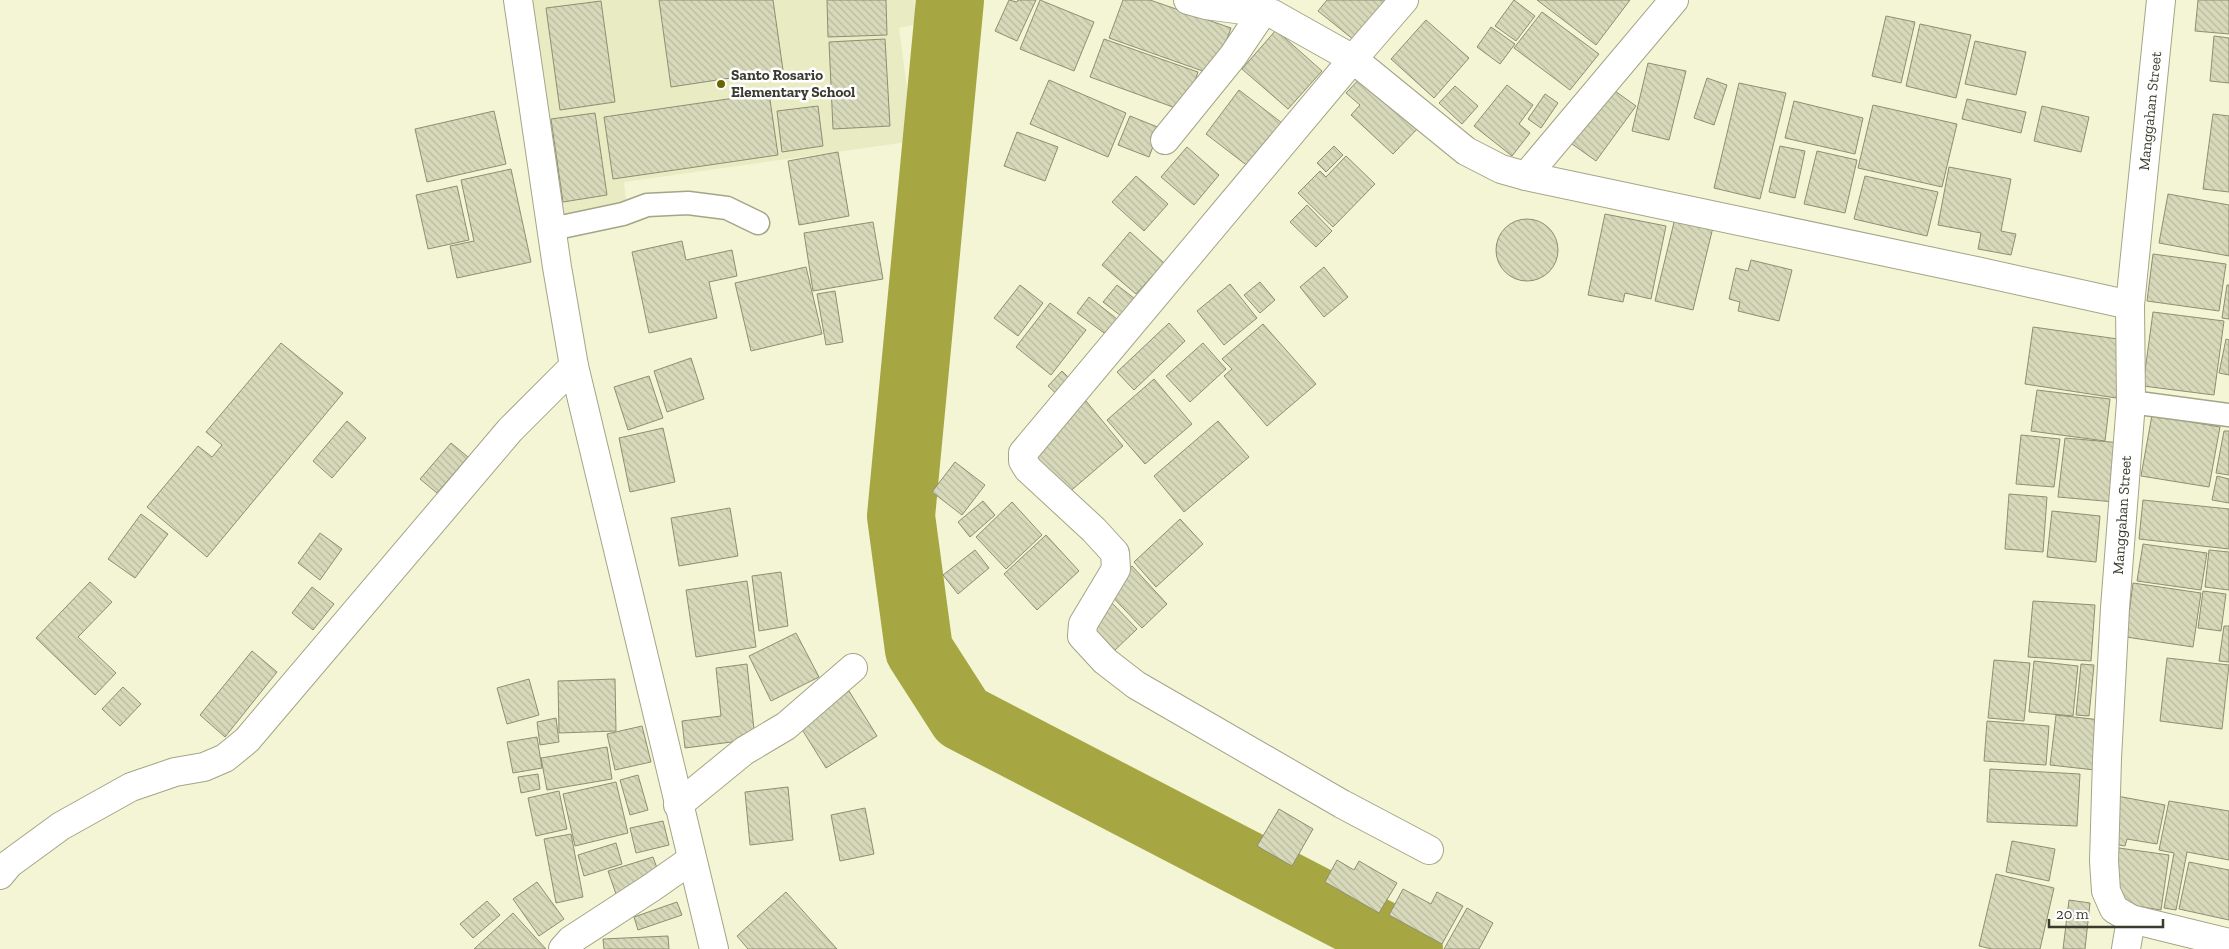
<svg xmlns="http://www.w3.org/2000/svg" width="2229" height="949" font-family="'Zilla Slab',serif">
	<defs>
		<pattern id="building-back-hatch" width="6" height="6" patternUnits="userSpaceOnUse" patternTransform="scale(1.25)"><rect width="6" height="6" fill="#d7d9ba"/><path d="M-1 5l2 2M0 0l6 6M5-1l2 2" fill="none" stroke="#b9bba0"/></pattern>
	</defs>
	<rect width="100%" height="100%" fill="#f3f5d5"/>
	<path fill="#e9ebc3" d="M523,0H914L917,24L899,28L914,141L624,182L627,209L555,219Z"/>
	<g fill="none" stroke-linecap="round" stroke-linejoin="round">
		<path stroke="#a6a742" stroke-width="68" d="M950,0L901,516L919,650L962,717L1409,949"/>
	</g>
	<g fill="url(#building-back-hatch)" stroke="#8e8f72">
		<path d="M659,0H773L783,70L671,87Z"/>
		<path d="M827,0H886L887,35L828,37Z"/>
		<path d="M1009,0L1017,2L1018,0H1036L1017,41L995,31Z"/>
		<path d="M1040,0L1094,22L1074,71L1020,49Z"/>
		<path d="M1123,0H1150L1231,28L1214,75L1109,38Z"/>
		<path d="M1327,0H1394L1359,44L1318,11Z"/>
		<path d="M1514,0L1535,16L1516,41L1495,26Z"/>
		<path d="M1537,0H1630L1596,45Z"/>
		<path d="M2198,0H2229V34L2195,31Z"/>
		<path d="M601,1L615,102L560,110L546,8Z"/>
		<path d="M1542,12L1599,54L1570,90L1514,48Z"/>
		<path d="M1886,16L1915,22L1901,83L1872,76Z"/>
		<path d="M1426,20L1469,58L1434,98L1391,59Z"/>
		<path d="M1920,24L1971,35L1956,98L1906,86Z"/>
		<path d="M1491,27L1515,44L1500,64L1477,47Z"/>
		<path d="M1276,30L1322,71L1288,109L1242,69Z"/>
		<path d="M2214,36L2229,38V83L2210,81Z"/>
		<path d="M885,39L890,126L833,129L829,42Z"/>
		<path d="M1104,39L1198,72L1184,111L1090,77Z"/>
		<path d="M1975,41L2026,52L2016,95L1965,84Z"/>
		<path d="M1648,63L1686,71L1669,140L1632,131Z"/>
		<path d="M1366,72L1422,124L1393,154L1351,115L1360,105L1346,93Z"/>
		<path d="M1707,78L1727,85L1714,125L1694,118Z"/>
		<path d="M1049,80L1126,113L1108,157L1030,124Z"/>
		<path d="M1739,83L1786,93L1760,199L1714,188Z"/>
		<path d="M1507,85L1533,105L1519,124L1530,133L1512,156L1474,126Z"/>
		<path d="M1455,86L1478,106L1462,124L1439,103Z"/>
		<path d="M1608,86L1636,106L1596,161L1568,141Z"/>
		<path d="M1239,90L1282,123L1249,167L1206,134Z"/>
		<path d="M769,93L778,155L613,179L604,117Z"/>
		<path d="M1545,94L1558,103L1541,128L1528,119Z"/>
		<path d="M1967,99L2026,112L2021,133L1962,119Z"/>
		<path d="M1794,101L1863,118L1855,154L1785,138Z"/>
		<path d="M1873,105L1957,124L1942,187L1858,168Z"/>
		<path d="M818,106L823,146L782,152L777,111Z"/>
		<path d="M2042,106L2089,117L2081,152L2034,141Z"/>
		<path d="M494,111L506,164L427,182L415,129Z"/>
		<path d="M595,113L607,195L563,202L551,119Z"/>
		<path d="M2213,114L2229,116V192L2203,189Z"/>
		<path d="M1130,116L1160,128L1149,157L1118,145Z"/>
		<path d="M1017,132L1058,147L1045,181L1004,166Z"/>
		<path d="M1334,146L1343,155L1326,172L1317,163Z"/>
		<path d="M1780,146L1805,151L1795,198L1769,192Z"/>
		<path d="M1187,147L1219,175L1194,205L1161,177Z"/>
		<path d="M1817,151L1857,160L1845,213L1804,204Z"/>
		<path d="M838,152L849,216L799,225L788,161Z"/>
		<path d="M1346,156L1375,184L1333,227L1298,193L1320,171L1326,177Z"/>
		<path d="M1949,167L2011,179L2001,231L2016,234L2011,255L1978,249L1981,233L1938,225Z"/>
		<path d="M511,169L531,262L457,278L450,246L474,241L461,180Z"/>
		<path d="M1136,176L1168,204L1144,231L1112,202Z"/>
		<path d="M1865,176L1938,192L1927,236L1854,219Z"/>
		<path d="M457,186L469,240L428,249L416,195Z"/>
		<path d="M2168,194L2229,205V256L2159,243Z"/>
		<path d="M1307,205L1332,231L1316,247L1290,222Z"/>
		<path d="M1605,214L1666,226L1651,299L1625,293L1623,302L1588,295Z"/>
		<path d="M1676,214L1714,223L1693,310L1655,301Z"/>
		<circle cx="1527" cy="250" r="31"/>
		<path d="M873,222L883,279L813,291L804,233Z"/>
		<path d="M1130,232L1164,263L1136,294L1102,265Z"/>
		<path d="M682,241L686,260L732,250L737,276L709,282L717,318L649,333L632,252Z"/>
		<path d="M2153,254L2226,264L2219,311L2147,301Z"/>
		<path d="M1751,260L1792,270L1779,321L1738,311L1740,302L1729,299L1736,268L1748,271Z"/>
		<path d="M806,267L822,334L751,351L735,283Z"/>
		<path d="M1324,267L1348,297L1324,317L1300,287Z"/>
		<path d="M1260,282L1275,300L1260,313L1244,295Z"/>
		<path d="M1230,284L1257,318L1224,345L1197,311Z"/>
		<path d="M1020,285L1043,303L1018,336L994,318Z"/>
		<path d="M1117,285L1139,302L1125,319L1103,302Z"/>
		<path d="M2227,285H2229V319L2222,318Z"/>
		<path d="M835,291L843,342L826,345L817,294Z"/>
		<path d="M1089,297L1126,326L1115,341L1077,313Z"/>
		<path d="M1050,303L1086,330L1051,375L1016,347Z"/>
		<path d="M2153,312L2224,321L2214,395L2143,386Z"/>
		<path d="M1169,323L1185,341L1134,390L1117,372Z"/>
		<path d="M1263,324L1316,384L1267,426L1224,376L1232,369L1222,359Z"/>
		<path d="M2033,327L2125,340L2116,398L2025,384Z"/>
		<path d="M2226,339L2229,340V375L2219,373Z"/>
		<path d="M281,343L343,393L207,557L147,507L198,446L212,457L222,445L206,432Z"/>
		<path d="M1203,343L1226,369L1190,402L1166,376Z"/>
		<path d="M691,358L704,399L667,412L654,371Z"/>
		<path d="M1062,371L1073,382L1059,396L1048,386Z"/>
		<path d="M649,376L663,418L628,430L614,387Z"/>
		<path d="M1154,379L1192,424L1145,464L1107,420Z"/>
		<path d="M2037,390L2110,399L2105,441L2031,431Z"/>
		<path d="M1086,401L1123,446L1067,494L1029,448Z"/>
		<path d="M2152,415L2220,427L2209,487L2141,476Z"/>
		<path d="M347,421L366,438L332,478L313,461Z"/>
		<path d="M1218,421L1249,457L1184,512L1154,476Z"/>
		<path d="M663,428L675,482L630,492L619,438Z"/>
		<path d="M2224,431H2229V475L2216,473Z"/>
		<path d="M2021,435L2060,439L2054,487L2016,484Z"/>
		<path d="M2065,438L2122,443L2115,502L2058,497Z"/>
		<path d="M451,443L468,457L437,493L420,479Z"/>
		<path d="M955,462L985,485L962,515L932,492Z"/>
		<path d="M2217,476L2229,479V503L2212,500Z"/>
		<path d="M2009,494L2047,497L2043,552L2005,549Z"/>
		<path d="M2143,500L2229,509V549L2139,539Z"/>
		<path d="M983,501L995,515L970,537L958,522Z"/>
		<path d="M1012,502L1042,535L1006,569L976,537Z"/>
		<path d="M730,508L738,556L679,566L671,518Z"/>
		<path d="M2052,511L2100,516L2096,562L2047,557Z"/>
		<path d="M141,514L168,534L135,578L108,559Z"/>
		<path d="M1180,519L1203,544L1156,587L1134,562Z"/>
		<path d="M320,533L342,549L320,580L298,563Z"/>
		<path d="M1046,535L1079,571L1037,610L1004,574Z"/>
		<path d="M2143,544L2207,553L2201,590L2137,581Z"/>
		<path d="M975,550L989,568L958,594L943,575Z"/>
		<path d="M2209,550L2229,552V590L2205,587Z"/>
		<path d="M1132,566L1167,604L1142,628L1106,590Z"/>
		<path d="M781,572L788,626L759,631L752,576Z"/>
		<path d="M747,581L756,647L696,657L686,590Z"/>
		<path d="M90,582L112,602L78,637L116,673L95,695L36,638Z"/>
		<path d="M2133,583L2201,593L2193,647L2126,637Z"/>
		<path d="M312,587L334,604L313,630L292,613Z"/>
		<path d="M2203,591L2226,594L2221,631L2198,628Z"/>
		<path d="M1110,601L1137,629L1114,651L1087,622Z"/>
		<path d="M2033,601L2095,605L2091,661L2028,657Z"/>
		<path d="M2224,626H2229V662L2219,661Z"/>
		<path d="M796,633L819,677L771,701L749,656Z"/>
		<path d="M252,651L277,672L225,737L200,715Z"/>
		<path d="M2167,658L2229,665L2222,729L2160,721Z"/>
		<path d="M1994,660L2030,663L2024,721L1988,718Z"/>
		<path d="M2034,661L2078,666L2073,716L2029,712Z"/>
		<path d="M747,664L755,739L685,748L682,721L721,716L716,668Z"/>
		<path d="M2081,664L2094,665L2089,716L2076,715Z"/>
		<path d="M529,679L539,715L507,724L497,688Z"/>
		<path d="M615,679L616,731L559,733L558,681Z"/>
		<path d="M123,687L141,704L120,726L102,709Z"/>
		<path d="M849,691L877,736L826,768L798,723Z"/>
		<path d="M2056,715L2101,720L2095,770L2050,765Z"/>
		<path d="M556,718L559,742L540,745L537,722Z"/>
		<path d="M1987,721L2049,726L2046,765L1984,761Z"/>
		<path d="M642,726L651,762L615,770L607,734Z"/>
		<path d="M537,737L542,768L513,773L507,742Z"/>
		<path d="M607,747L612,779L547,790L541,758Z"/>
		<path d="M1990,769L2080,774L2077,826L1987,822Z"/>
		<path d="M538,774L540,789L521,793L518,777Z"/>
		<path d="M638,775L648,810L630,815L620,780Z"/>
		<path d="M616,782L628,833L575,846L563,794Z"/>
		<path d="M788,787L793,840L750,845L745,792Z"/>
		<path d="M559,791L567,829L536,836L528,798Z"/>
		<path d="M2117,796L2165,805L2157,844L2127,839L2125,846L2108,843Z"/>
		<path d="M2169,801L2229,811V860L2187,852L2176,910L2164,908L2174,853L2159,850Z"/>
		<path d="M865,808L874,854L840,861L831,815Z"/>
		<path d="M1279,809L1313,829L1292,866L1257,846Z"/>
		<path d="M663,821L669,845L636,853L630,828Z"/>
		<path d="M571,834L583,897L556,903L544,839Z"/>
		<path d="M2012,841L2055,849L2049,881L2006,872Z"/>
		<path d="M616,843L622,864L584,876L578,855Z"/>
		<path d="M2119,848L2169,855L2161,910L2111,902Z"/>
		<path d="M653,857L661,879L616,894L608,871Z"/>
		<path d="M1337,860L1354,870L1359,861L1397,883L1379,913L1325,882Z"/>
		<path d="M2189,862L2229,870V920L2179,909Z"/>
		<path d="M1996,874L2054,888L2040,949H1992L1979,946Z"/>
		<path d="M537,882L564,919L539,936L513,899Z"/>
		<path d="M1403,889L1431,904L1437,892L1463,906L1442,944L1389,915Z"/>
		<path d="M786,892L837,949H748L737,936Z"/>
		<path d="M2069,900L2090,903L2085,949H2063Z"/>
		<path d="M487,901L500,915L473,938L460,924Z"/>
		<path d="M677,902L682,915L638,930L634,917Z"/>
		<path d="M1467,908L1493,923L1479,949H1444Z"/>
		<path d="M513,913L546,949H474Z"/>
		<path d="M668,936L669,949H604L603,939Z"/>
	</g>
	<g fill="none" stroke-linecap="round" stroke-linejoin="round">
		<g stroke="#a4a588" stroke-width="25">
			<g id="lane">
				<path d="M552,229L623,214L647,205L688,203L727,208L758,223"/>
				<path d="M2131,402L2229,415"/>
			</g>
		</g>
		<g stroke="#a4a588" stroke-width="30">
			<g id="street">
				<path d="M518,0L557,267L574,366L714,949"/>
				<path d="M1188,0L1206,5L1273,14L1353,59L1404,0"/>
				<path d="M2161,0L2130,305L2131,402L2115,608L2107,759L2104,861L2106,891L2114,909L2131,919L2229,943"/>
				<path d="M1165,140L1233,56L1262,13"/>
				<path d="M1526,176L1674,0"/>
				<path d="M678,805L744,751L786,726L853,668"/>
				<path d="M1429,850L1342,804L1136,685L1105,661L1082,636L1083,624L1116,569L1115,553L1094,530L1028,469L1023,461V453L1353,59L1466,151L1501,169L1526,176L1976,271L2130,305"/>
				<path d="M0,875L9,864L61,826L131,787L175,772L204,767L225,758L247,740L510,430L574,366"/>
				<path d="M563,949L571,940L651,888L691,860"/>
				<path d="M2126,949L2131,919"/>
			</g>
		</g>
		<use href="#lane" stroke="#fff" stroke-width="22"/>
		<use href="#street" stroke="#fff" stroke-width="28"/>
	</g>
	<circle fill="#676600" stroke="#fff" stroke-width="2" cx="721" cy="84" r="5"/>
	<g text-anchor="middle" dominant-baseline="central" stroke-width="5" stroke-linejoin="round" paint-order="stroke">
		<g font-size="15" font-weight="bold" fill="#3a3b2f" stroke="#fff" text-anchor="start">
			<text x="731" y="75">Santo Rosario<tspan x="731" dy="17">Elementary School</tspan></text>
		</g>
		<g font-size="15" fill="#3a3b2f" stroke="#fff">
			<text transform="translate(2150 111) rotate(-84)">Manggahan Street</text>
			<text transform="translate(2122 515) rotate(-86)">Manggahan Street</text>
		</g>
	</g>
	<path d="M2049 919v8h114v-8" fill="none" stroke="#3a3b2f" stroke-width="2.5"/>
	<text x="2056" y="919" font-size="15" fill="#3a3b2f" stroke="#ffffff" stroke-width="4" paint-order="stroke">20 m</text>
</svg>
